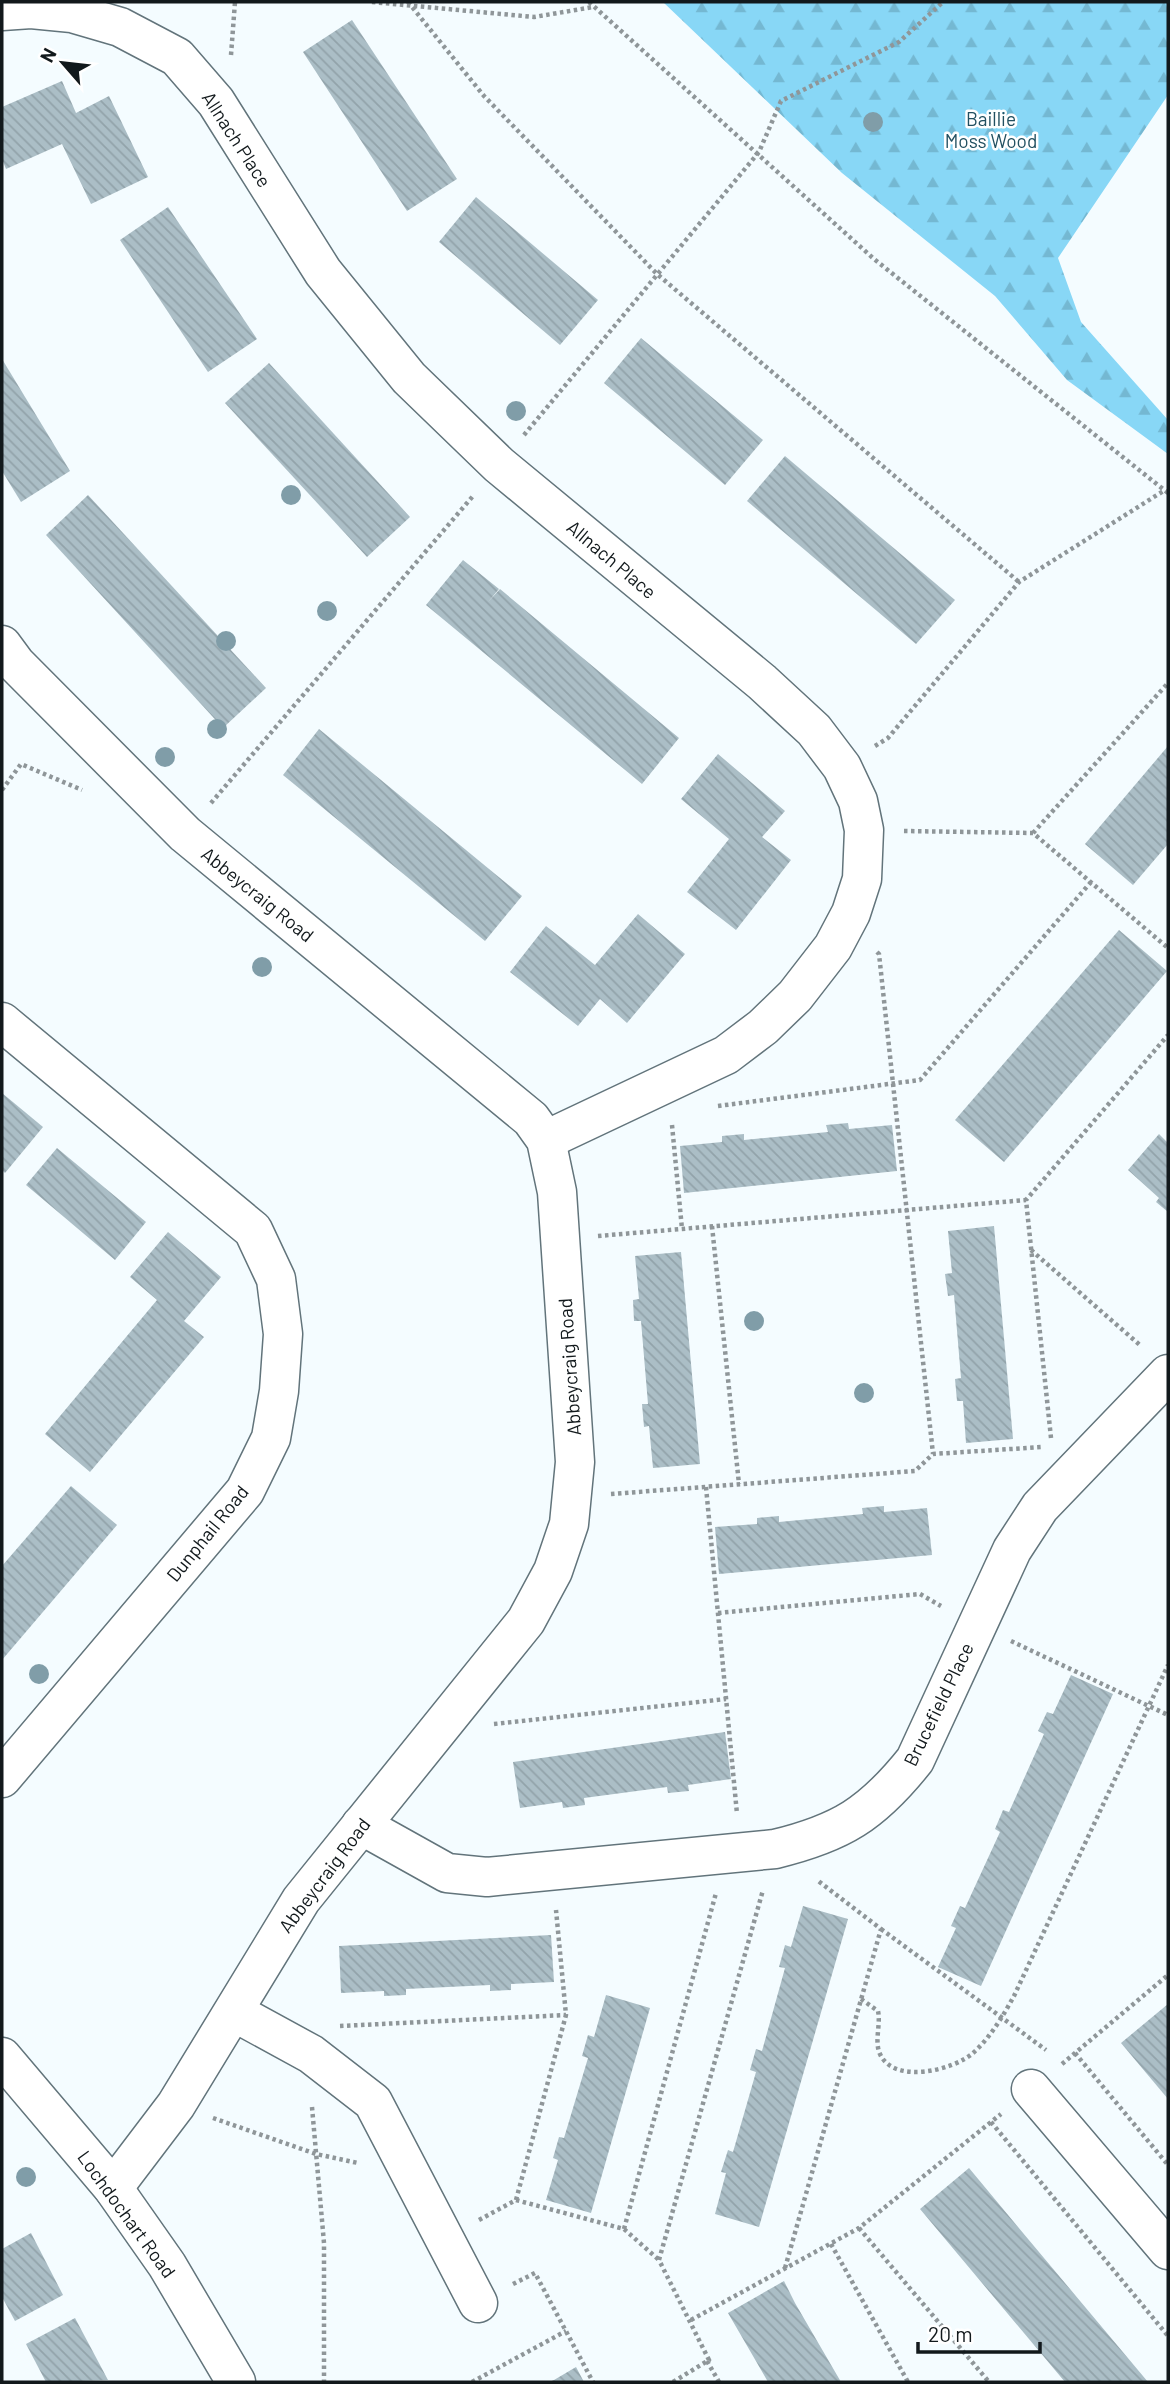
<svg xmlns="http://www.w3.org/2000/svg" width="1170" height="2384" font-family="Barlow,sans-serif">
	<defs>
		<pattern id="forest-firs" width="22" height="20" patternUnits="userSpaceOnUse" patternTransform="scale(1.75)"><rect width="22" height="20" fill="#88d7f6"/><path d="M5 1l3.5 6h-7zM16 11l3.5 6h-7z" fill="#74b8d2"/></pattern>
		<pattern id="building-back-hatch" width="6" height="6" patternUnits="userSpaceOnUse" patternTransform="scale(1.75)"><rect width="6" height="6" fill="#abbec6"/><path d="M-1 5l2 2M0 0l6 6M5-1l2 2" fill="none" stroke="#92a3aa"/></pattern>
	</defs>
	<rect width="100%" height="100%" fill="#f4fcff"/>
	<path fill="url(#forest-firs)" d="M663,2H1168V95L1058,258L1081,322L1168,420V454L1067,380L995,296L842,173Z"/>
	<g fill="url(#building-back-hatch)">
		<path d="M352,20L457,179L407,211L303,52Z"/>
		<path d="M62,81L76,113L109,96L148,177L91,204L62,144L6,169L2,159V107Z"/>
		<path d="M476,197L598,300L560,345L439,242Z"/>
		<path d="M168,207L257,339L208,372L120,240Z"/>
		<path d="M641,338L763,440L725,485L604,383Z"/>
		<path d="M2,359L70,471L21,502L2,471Z"/>
		<path d="M269,363L410,517L367,557L225,403Z"/>
		<path d="M785,456L955,600L916,644L747,501Z"/>
		<path d="M88,495L266,688L223,728L46,535Z"/>
		<path d="M463,560L499,589L488,602L500,589L679,738L642,784L426,605Z"/>
		<path d="M319,729L522,896L485,941L283,775Z"/>
		<path d="M1168,746V844L1133,885L1085,844Z"/>
		<path d="M718,754L785,811L762,837L791,860L736,930L687,892L729,839L681,799Z"/>
		<path d="M638,914L685,954L627,1023L600,999L578,1026L510,972L546,926L595,965Z"/>
		<path d="M1119,930L1167,971L1004,1162L955,1120Z"/>
		<path d="M2,1093L43,1127L5,1173L2,1170Z"/>
		<path d="M848,1123L849,1129L892,1125L897,1171L684,1193L680,1146L722,1142V1136L744,1134V1140L828,1132L826,1125Z"/>
		<path d="M1159,1134L1168,1143V1212L1156,1202L1159,1198L1128,1170Z"/>
		<path d="M57,1148L146,1222L115,1260L26,1185Z"/>
		<path d="M994,1226L1013,1439L966,1443L963,1401H957L955,1379L961,1378L954,1295L948,1296L945,1274L952,1273L948,1231Z"/>
		<path d="M168,1232L221,1277L184,1321L204,1337L90,1472L45,1434L157,1300L130,1277Z"/>
		<path d="M681,1252L700,1464L653,1468L649,1426L644,1427L642,1404H648L641,1321H634L633,1300L639,1299L635,1256Z"/>
		<path d="M71,1486L117,1525L2,1660V1566Z"/>
		<path d="M884,1506V1512L927,1508L932,1555L719,1574L715,1527L757,1524V1518L779,1516V1522L863,1514L862,1508Z"/>
		<path d="M1071,1675L1113,1694L981,1986L938,1967L956,1928L951,1926L960,1906L965,1908L1000,1832L995,1829L1003,1810L1009,1812L1044,1734L1038,1731L1047,1712L1053,1714Z"/>
		<path d="M725,1732L731,1779L688,1785L689,1791L668,1793L667,1787L584,1798L585,1805L563,1808L562,1802L520,1808L513,1762Z"/>
		<path d="M803,1906L848,1919L759,2227L715,2214L726,2173L721,2172L728,2150L733,2152L756,2072L750,2070L756,2049L762,2051L785,1968L779,1967L785,1945L791,1947Z"/>
		<path d="M551,1935L554,1982L511,1984V1990L490,1991V1985L406,1989V1995L384,1996V1991L341,1993L339,1946Z"/>
		<path d="M606,1995L650,2008L591,2213L546,2200L558,2160L553,2158L559,2137L564,2138L588,2058L582,2056L588,2035L594,2037Z"/>
		<path d="M1168,2004V2099L1121,2043Z"/>
		<path d="M969,2168L1018,2227L1148,2382H1065L920,2209Z"/>
		<path d="M31,2233L63,2295L15,2321L2,2297V2249Z"/>
		<path d="M784,2281L795,2303L841,2382H768L753,2356L728,2313Z"/>
		<path d="M75,2318L108,2380L46,2382L26,2344Z"/>
		<path d="M576,2367L584,2382H549L554,2380Z"/>
	</g>
	<g fill="none" stroke-linecap="round" stroke-linejoin="round">
		<g stroke="#62747b" stroke-width="41">
			<g id="minor">
				<path d="M2,11L31,9L72,13L120,27L177,57L216,102L323,272L409,378L499,465L762,682L814,730L842,767L858,801L864,830L862,879L851,913L833,947L795,996L763,1027L726,1055L546,1140"/>
				<path d="M2,645L16,664L185,834L531,1119L546,1140L557,1192L575,1462L569,1524L553,1571L526,1621L301,1900L176,2105L113,2188"/>
				<path d="M2,1022L253,1230L276,1279L283,1334L279,1391L271,1438L245,1491L2,1778"/>
				<path d="M361,1825L447,1873L487,1877L775,1849C841,1833 872,1814 915,1760L1012,1550L1040,1507L1168,1374"/>
				<path d="M234,2012L311,2054L373,2102L478,2303"/>
				<path d="M2,2057L113,2188L167,2265L236,2382"/>
				<path d="M1031,2089L1168,2250"/>
			</g>
		</g>
		<g stroke="#8f9699" stroke-width="4.5" stroke-dasharray="3.5 3.5" stroke-linecap="butt">
			<path d="M372,2L534,17L593,7"/>
			<path d="M408,2L484,96L657,274L1019,582"/>
			<path d="M589,2L874,259L1168,493"/>
			<path d="M231,55L235,2"/>
			<path d="M524,435L759,152L781,101L899,42L943,2"/>
			<path d="M875,746L888,738L1019,582L1165,490"/>
			<path d="M2,790L21,764L82,790"/>
			<path d="M211,803L473,496"/>
			<path d="M904,831L1033,833L1168,948"/>
			<path d="M1033,833L1168,683"/>
			<path d="M877,952L879,954L933,1454"/>
			<path d="M718,1106L920,1080L1091,882"/>
			<path d="M672,1125L682,1229"/>
			<path d="M712,1226L739,1484"/>
			<path d="M598,1236L1026,1200"/>
			<path d="M1031,1250L1141,1346"/>
			<path d="M1051,1438L1026,1200L1168,1035"/>
			<path d="M706,1487L737,1814"/>
			<path d="M611,1494L915,1471L933,1454L1042,1447"/>
			<path d="M718,1613L920,1594L941,1606"/>
			<path d="M1011,1641L1168,1715"/>
			<path d="M494,1724L726,1699"/>
			<path d="M881,1929L1046,2050"/>
			<path d="M861,1999L878,2011C881,2025 874,2041 880,2054C894,2085 954,2070 973,2053C990,2038 1003,2016 1014,1996L1168,1665"/>
			<path d="M340,2026L566,2015"/>
			<path d="M1075,2053L1168,2165"/>
			<path d="M1062,2064L1168,1975"/>
			<path d="M312,2107L324,2243V2382"/>
			<path d="M213,2118L316,2154L358,2163"/>
			<path d="M991,2122L1168,2336"/>
			<path d="M516,2200L566,2015L556,1910"/>
			<path d="M479,2220L516,2200L624,2229L659,2260"/>
			<path d="M859,2228L989,2382"/>
			<path d="M624,2229L716,1893"/>
			<path d="M831,2244L908,2382"/>
			<path d="M785,2268L881,1929L817,1880"/>
			<path d="M513,2284L535,2273L593,2382"/>
			<path d="M691,2320L859,2228L1001,2114"/>
			<path d="M707,2361L719,2382"/>
			<path d="M472,2382L566,2331"/>
			<path d="M673,2382L709,2360L659,2260L763,1890"/>
		</g>
		<use href="#minor" stroke="#fff" stroke-width="38"/>
	</g>
	<g fill="#809da8">
		<circle cx="873" cy="122" r="10"/>
		<circle cx="516" cy="411" r="10"/>
		<circle cx="291" cy="495" r="10"/>
		<circle cx="327" cy="611" r="10"/>
		<circle cx="226" cy="641" r="10"/>
		<circle cx="217" cy="729" r="10"/>
		<circle cx="165" cy="757" r="10"/>
		<circle cx="262" cy="967" r="10"/>
		<circle cx="754" cy="1321" r="10"/>
		<circle cx="864" cy="1393" r="10"/>
		<circle cx="39" cy="1674" r="10"/>
		<circle cx="26" cy="2177" r="10"/>
	</g>
	<g text-anchor="middle" dominant-baseline="central" stroke-width="5" stroke-linejoin="round" paint-order="stroke">
		<g font-size="19" fill="#225061" stroke="#fff">
			<text x="991" y="118">Baillie<tspan x="991" dy="22">Moss Wood</tspan></text>
		</g>
		<g font-size="19" fill="#12191c" stroke="#fff">
			<text transform="translate(237 139) rotate(57)">Allnach Place</text>
			<text transform="translate(612 559) rotate(40)">Allnach Place</text>
			<text transform="translate(258 894) rotate(39)">Abbeycraig Road</text>
			<text transform="translate(569 1367) rotate(-94)">Abbeycraig Road</text>
			<text transform="translate(207 1533) rotate(-51)">Dunphail Road</text>
			<text transform="translate(938 1704) rotate(-64)">Brucefield Place</text>
			<text transform="translate(324 1875) rotate(-53)">Abbeycraig Road</text>
			<text transform="translate(127 2214) rotate(54)">Lochdochart Road</text>
		</g>
	</g>
	<rect width="1170" height="2384" fill="none" stroke="#12191c" stroke-width="7"/>
	<g transform="translate(63 63) rotate(298)" stroke="#ffffff" stroke-width="5" paint-order="stroke">
	<path d="M0-5L12 26L0 18L-12 26Z" fill="#12191c"/>
	<text y="-10" font-size="19" font-weight="bold" text-anchor="middle" fill="#12191c">N</text>
	</g>
	<path d="M918 2342v10h122v-10" fill="none" stroke="#12191c" stroke-width="3.5"/>
	<text x="928" y="2342" font-size="21" fill="#12191c" stroke="#ffffff" stroke-width="5" paint-order="stroke">20 m</text>
</svg>
